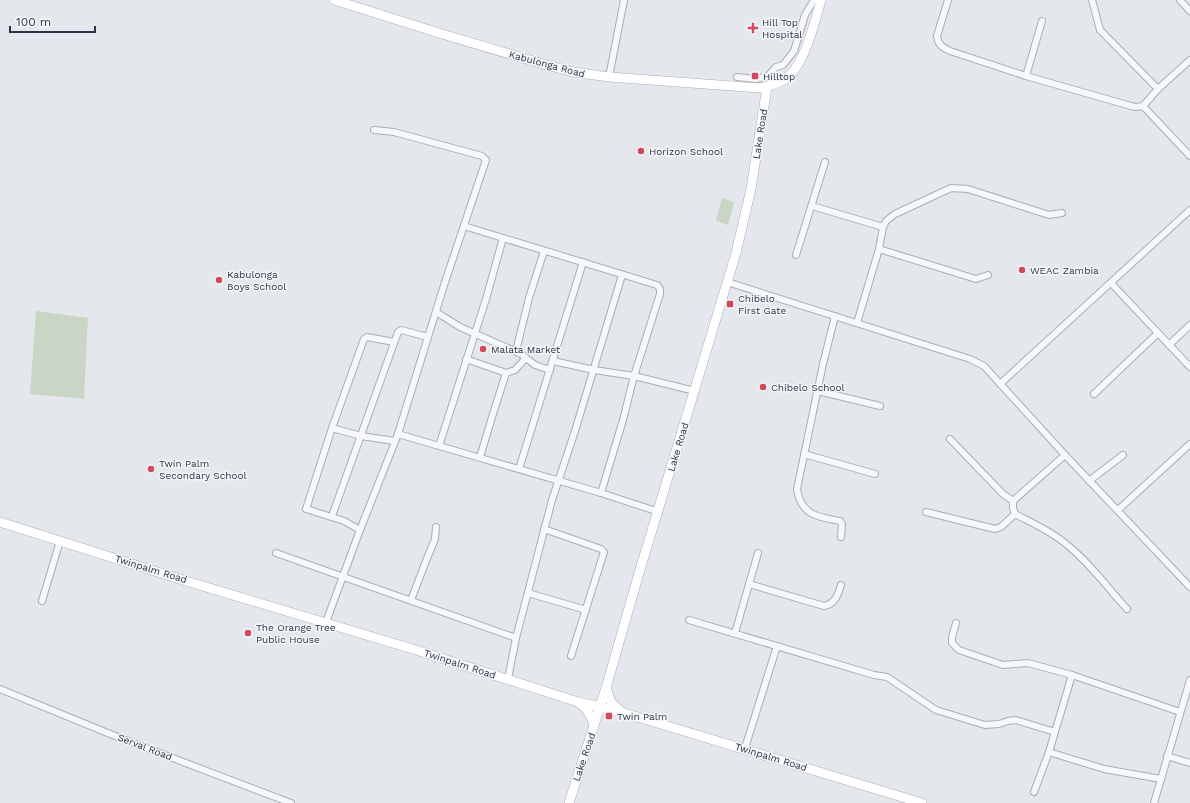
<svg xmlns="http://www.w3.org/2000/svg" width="1190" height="803" font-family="'Work Sans',sans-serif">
	<rect width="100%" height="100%" fill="#e4e7ec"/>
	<g fill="#c9d6c5">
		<path d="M722,198L734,202L728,225L716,221Z"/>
		<path d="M36,311L88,318L84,399L30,394Z"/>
	</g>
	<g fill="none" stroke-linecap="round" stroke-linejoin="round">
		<g stroke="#a9aeb7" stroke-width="8">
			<g id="minor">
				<path d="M948,0L937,36C938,45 942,47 950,51L1026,76L1131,106L1136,107L1143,106L1158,89L1190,60"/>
				<path d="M1092,0L1100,30L1103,33L1158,89"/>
				<path d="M1180,0L1190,11"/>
				<path d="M1026,76L1042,21"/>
				<path d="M609,77L624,0"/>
				<path d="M737,77L756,79L768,76L776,67L783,65L794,51L805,15L814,0"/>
				<path d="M1143,106L1190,156"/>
				<path d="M812,206L883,227"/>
				<path d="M464,226L657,285L660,289V294L634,376L623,420L601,493"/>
				<path d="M879,249L976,279L988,275"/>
				<path d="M796,255L825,162"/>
				<path d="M727,282L970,359L984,366L1065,455L1190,587"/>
				<path d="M1111,283L1190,367"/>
				<path d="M436,312L460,327L521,354L535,365L550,370"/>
				<path d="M835,316L823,364L797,489C801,515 817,517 840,521L842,524L841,537"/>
				<path d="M857,323L879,249L883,227L886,221L895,214L951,188L968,189L1049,215L1062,213"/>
				<path d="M1169,345L1190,325"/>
				<path d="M516,351L529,298L544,251"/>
				<path d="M466,359L506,373L515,370L525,359"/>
				<path d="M553,361L594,370L634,376L695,391"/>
				<path d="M1000,384L1190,210"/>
				<path d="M818,391L880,406"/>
				<path d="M1094,394L1158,333"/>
				<path d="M332,428L361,436L395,441"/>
				<path d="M398,434L601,493L659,512"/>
				<path d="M950,439L1003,494L1013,501"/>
				<path d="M439,446L486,299L503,238"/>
				<path d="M804,454L875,474"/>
				<path d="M1065,455L1013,501V508L1015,514C1032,523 1051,531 1066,544C1089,562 1107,587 1127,609"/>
				<path d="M480,457L493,414L506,373"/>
				<path d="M519,469L583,262"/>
				<path d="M1089,481L1123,455"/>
				<path d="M1118,510L1190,444"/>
				<path d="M926,512L995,529L1001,527L1015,514"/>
				<path d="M332,516L398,332L401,330L428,337"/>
				<path d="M544,529L601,549L604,552L571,656"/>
				<path d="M360,530L344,521L306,509L332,428L364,339L367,337L394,342"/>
				<path d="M276,553L516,638"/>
				<path d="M749,584L824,606C835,604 838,595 841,585"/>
				<path d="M528,593L586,610"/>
				<path d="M411,600L426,561L435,539L436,527"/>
				<path d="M42,601L60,541"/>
				<path d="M689,620L874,675L887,677L936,710L985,725L999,724L1008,721L1016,720L1055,732"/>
				<path d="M326,622L360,530L398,434L445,282L486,160L482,156L394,132L374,130"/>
				<path d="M956,623L952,637V643L959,650L1003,665L1028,663L1072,675L1180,712"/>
				<path d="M735,633L758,553"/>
				<path d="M508,679L516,638L552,500L575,431L622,275"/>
				<path d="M0,689L120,738L291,803"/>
				<path d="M745,748L777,646"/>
				<path d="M1049,752L1104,769L1161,779"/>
				<path d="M1167,756L1190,763"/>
				<path d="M1034,792L1049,752L1072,675"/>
				<path d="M1154,803L1190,680"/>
			</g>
		</g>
		<g stroke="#a9aeb7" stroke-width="10">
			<g id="secondary">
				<path d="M334,0L439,33L543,64L573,72L609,77L760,88C769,86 781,83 788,77C805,63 815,21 821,0"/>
				<path d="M0,522L186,581L416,650L578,702L621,712L922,803"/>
				<path d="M606,688L611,702L621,711"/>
				<path d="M579,703C588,709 592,716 594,726"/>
				<path d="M569,803L606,688L639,573L736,253L751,189L767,87"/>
			</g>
		</g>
		<use href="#minor" stroke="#f7f8fa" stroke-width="6"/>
		<use href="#secondary" stroke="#fff" stroke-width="9"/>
	</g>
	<g fill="#d1495b" stroke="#f4f6f9" stroke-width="1.5">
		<path d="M751 22h4v4h4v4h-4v4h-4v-4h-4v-4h4z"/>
		<rect x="751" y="72" width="8" height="8" rx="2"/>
		<circle cx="641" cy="151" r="4"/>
		<circle cx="1022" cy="270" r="4"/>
		<circle cx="219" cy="280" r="4"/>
		<rect x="726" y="300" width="8" height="8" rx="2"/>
		<circle cx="483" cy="349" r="4"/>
		<circle cx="763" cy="387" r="4"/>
		<circle cx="151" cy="469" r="4"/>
		<circle cx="248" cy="633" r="4"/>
		<rect x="605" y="712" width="8" height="8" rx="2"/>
	</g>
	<g text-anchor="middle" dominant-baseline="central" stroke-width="3" stroke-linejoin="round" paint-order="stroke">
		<g font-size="10" fill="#2b3445" stroke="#f4f6f9" text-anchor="start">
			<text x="762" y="22">Hill Top<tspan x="762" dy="12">Hospital</tspan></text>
			<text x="763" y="76">Hilltop</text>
			<text x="649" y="151">Horizon School</text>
			<text x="1030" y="270">WEAC Zambia</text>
			<text x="227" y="274">Kabulonga<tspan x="227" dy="12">Boys School</tspan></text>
			<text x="738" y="298">Chibelo<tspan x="738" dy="12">First Gate</tspan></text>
			<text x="491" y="349">Malata Market</text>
			<text x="771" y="387">Chibelo School</text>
			<text x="159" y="463">Twin Palm<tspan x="159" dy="12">Secondary School</tspan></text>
			<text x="256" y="627">The Orange Tree<tspan x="256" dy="12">Public House</tspan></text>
			<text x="617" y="716">Twin Palm</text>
		</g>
		<g font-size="10" fill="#2b3445" stroke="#f4f6f9">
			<text transform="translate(547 64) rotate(15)">Kabulonga Road</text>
			<text transform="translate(760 134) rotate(-81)">Lake Road</text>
			<text transform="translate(678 447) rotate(-73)">Lake Road</text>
			<text transform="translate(151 569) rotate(17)">Twinpalm Road</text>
			<text transform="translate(460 664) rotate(18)">Twinpalm Road</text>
			<text transform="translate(145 747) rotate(21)">Serval Road</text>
			<text transform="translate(584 757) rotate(-71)">Lake Road</text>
			<text transform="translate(771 757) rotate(17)">Twinpalm Road</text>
		</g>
	</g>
	<path d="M10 26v6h85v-6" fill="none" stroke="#2b3445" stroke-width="2"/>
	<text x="16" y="26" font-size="12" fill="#2b3445" stroke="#f4f6f9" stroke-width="3" paint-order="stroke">100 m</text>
</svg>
